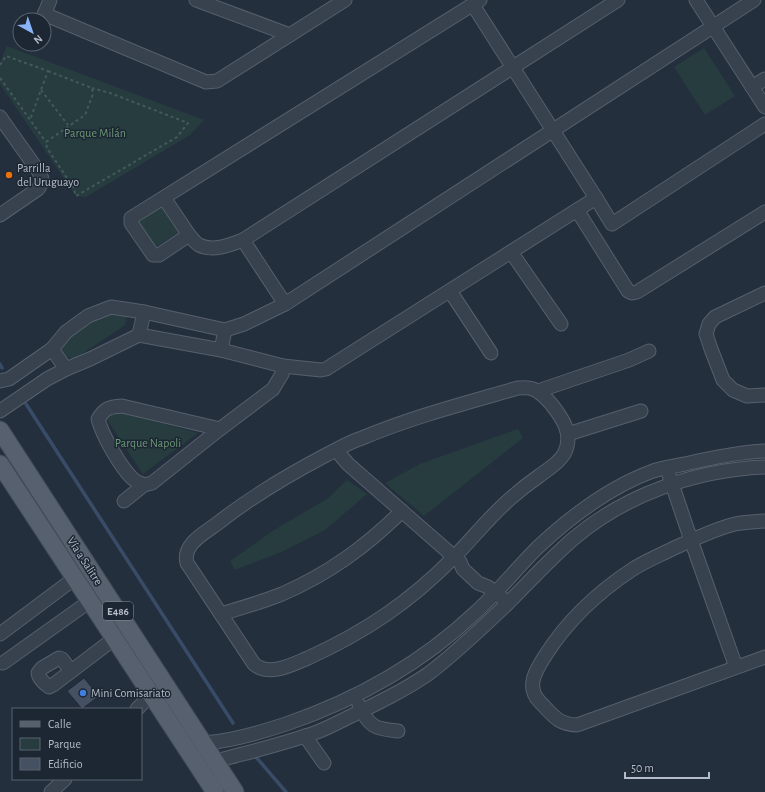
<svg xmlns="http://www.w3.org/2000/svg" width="765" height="792" font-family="'Alegreya Sans',sans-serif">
	<rect width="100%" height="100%" fill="#242f3e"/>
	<g fill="#263c3f">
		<path d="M7,46L204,120L190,135L86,197L76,196L0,84V62Z"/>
		<path d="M704,48L735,96L705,115L674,67Z"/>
		<path d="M161,207L178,233L154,248L137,222Z"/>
		<path d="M106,313L127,316L125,325L76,358C67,358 64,357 60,350L64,341Z"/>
		<path d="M116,411L198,433L143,474L106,418Z"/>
		<path d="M518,429L523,438L424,516L385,483L420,464Z"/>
		<path d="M347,480L367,494L325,530L281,552L235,570L230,561L274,530L327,499Z"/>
	</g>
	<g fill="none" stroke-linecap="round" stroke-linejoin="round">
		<g stroke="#394c67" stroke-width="3.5">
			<path d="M0,364L2,368"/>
			<path d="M26,404L233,723"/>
			<path d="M256,757L286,792"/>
		</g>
	</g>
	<path fill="#455162" stroke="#1f2835" d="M84,678L99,696L82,709L67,691Z"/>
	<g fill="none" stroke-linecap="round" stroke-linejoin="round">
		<g stroke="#565f6c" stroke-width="15">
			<g id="minor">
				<path d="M196,0L290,35"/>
				<path d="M480,0L131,218V223L153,255H159L189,235C192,238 195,243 199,245C213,252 230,245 243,240L618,0"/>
				<path d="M696,0L765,107"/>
				<path d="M44,14L206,82L217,81L345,0"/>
				<path d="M42,20L50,0"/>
				<path d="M752,87L765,79"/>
				<path d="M0,117L39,172C43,179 43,182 38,189L0,215"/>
				<path d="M164,198L189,235"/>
				<path d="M596,198L612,224L765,124"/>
				<path d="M577,210L628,291L632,293L637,292L765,212"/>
				<path d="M243,240L285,304"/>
				<path d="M511,252L561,324"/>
				<path d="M450,291L491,353"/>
				<path d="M765,293L715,317L709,324L706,334L711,349L723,380L733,390L747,396L765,395"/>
				<path d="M139,335L144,312"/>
				<path d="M52,349L66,369"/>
				<path d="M221,350L225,330L244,324L285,304L754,0"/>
				<path d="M0,381L9,379L52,349L66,332L88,316L111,307L144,312L225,330"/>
				<path d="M518,388C523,388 528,387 533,389C541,392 546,398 552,405C563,419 574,435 564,454C558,464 548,469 539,476C529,483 520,490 511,498C490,516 473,538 454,557C410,602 365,632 308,658C291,665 269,677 254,664L187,563C182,544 205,533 218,523C251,497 288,475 326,455C338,449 349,442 362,438C412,417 466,403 518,388Z"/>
				<path d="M538,391L629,360L649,351"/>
				<path d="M0,411L47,379L66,369L90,359L139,335L221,350L283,366L321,370L326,369L596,198L473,5"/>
				<path d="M568,434L641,411"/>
				<path d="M336,450L348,464L460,562L463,569L478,583L488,587L502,598"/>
				<path d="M669,475L691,540L736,667"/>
				<path d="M144,485C141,483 136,482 133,479C121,468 102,435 98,419C105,408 109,407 122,406L220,429"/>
				<path d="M124,501L144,485L152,483L220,429L273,389L282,374L283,366"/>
				<path d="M765,521C755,522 744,522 735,524C714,529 690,541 670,550C658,556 644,562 633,569C598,592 567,621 545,656C536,670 525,687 540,702C553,715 557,724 577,725L765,657"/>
				<path d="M221,614C241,608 262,602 282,594C330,573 365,547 402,511"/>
				<path d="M0,634L75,578"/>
				<path d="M3,663L90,601"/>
				<path d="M71,671L62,659L59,658L42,668L38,673C39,679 44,683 49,687L53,685L115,638"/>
				<path d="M359,705C369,727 375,729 398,731"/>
				<path d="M137,709L152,694"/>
				<path d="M305,736L324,763"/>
				<path d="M204,743C232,741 259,733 286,724C356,700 422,663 476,612C498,592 516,569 537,548C570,517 609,487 653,471C663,468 674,466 685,464C711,458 738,452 765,451"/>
				<path d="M216,761C249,752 284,744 317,732C328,728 339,722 349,717C376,704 403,691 428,674C456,653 482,628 507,604C529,582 550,559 573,539C626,494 696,470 765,467"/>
				<path d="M51,792L65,779"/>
			</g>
		</g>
		<g stroke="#414a57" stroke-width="19">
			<g id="major">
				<path d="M0,430L235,792"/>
				<path d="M0,464L215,792"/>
			</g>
		</g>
		<g stroke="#44595c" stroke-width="2" stroke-dasharray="3 3" stroke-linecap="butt">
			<path d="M0,65L6,56L48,71L30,120"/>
			<path d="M48,71L92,88L93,94L85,115L46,142L47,148L73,187L76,196L177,137L188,123L110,93L92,88"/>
			<path d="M0,78L46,142"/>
			<path d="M41,90L68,125"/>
		</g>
		<use href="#minor" stroke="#38414e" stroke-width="13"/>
		<use href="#major" stroke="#56606e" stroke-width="17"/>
	</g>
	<circle fill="#e8710a" stroke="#1d2633" stroke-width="1.5" cx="9" cy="175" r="4"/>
	<circle fill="#3f7fe0" stroke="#1d2633" stroke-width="1.5" cx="83" cy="693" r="4"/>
	<g text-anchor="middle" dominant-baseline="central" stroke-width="3" stroke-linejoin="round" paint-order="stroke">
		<rect fill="#1d2633" stroke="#878f9c" stroke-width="1" x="103" y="602" width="30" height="18" rx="3"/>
		<g font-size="11" font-weight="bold" fill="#b4bcc9">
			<text x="118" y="611">E486</text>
		</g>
		<g font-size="12" fill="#6b9a76" stroke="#1d2633">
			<text x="95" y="133">Parque Milán</text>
			<text x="148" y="443">Parque Napoli</text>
		</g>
		<g font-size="12" fill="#b4bcc9" stroke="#1d2633" text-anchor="start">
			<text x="17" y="168">Parrilla<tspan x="17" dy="14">del Uruguayo</tspan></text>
			<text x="91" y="693">Mini Comisariato</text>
		</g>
		<g font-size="12" fill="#b4bcc9" stroke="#1d2633">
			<text transform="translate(85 561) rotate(57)">Vía a Salitre</text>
		</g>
	</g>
	<rect x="12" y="708" width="130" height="72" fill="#1d2633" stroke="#59626f"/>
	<rect x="20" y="721" width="20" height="6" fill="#56606e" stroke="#59626f"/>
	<text x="48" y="728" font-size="12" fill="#b4bcc9">Calle</text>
	<rect x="20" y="738" width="20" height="12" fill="#263c3f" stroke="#59626f"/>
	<text x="48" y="748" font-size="12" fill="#b4bcc9">Parque</text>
	<rect x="20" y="758" width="20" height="12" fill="#455162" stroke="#59626f"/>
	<text x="48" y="768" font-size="12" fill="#b4bcc9">Edificio</text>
	<g transform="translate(32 32) rotate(140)"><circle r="19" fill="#1d2633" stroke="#59626f"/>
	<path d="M0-3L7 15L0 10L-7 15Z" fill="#8ab4f8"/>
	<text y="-6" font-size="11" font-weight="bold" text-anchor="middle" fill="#b4bcc9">N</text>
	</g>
	<path d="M625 772v6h84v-6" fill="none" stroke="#b4bcc9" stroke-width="2"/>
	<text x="631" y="772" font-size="12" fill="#b4bcc9" stroke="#1d2633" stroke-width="3" paint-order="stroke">50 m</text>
</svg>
